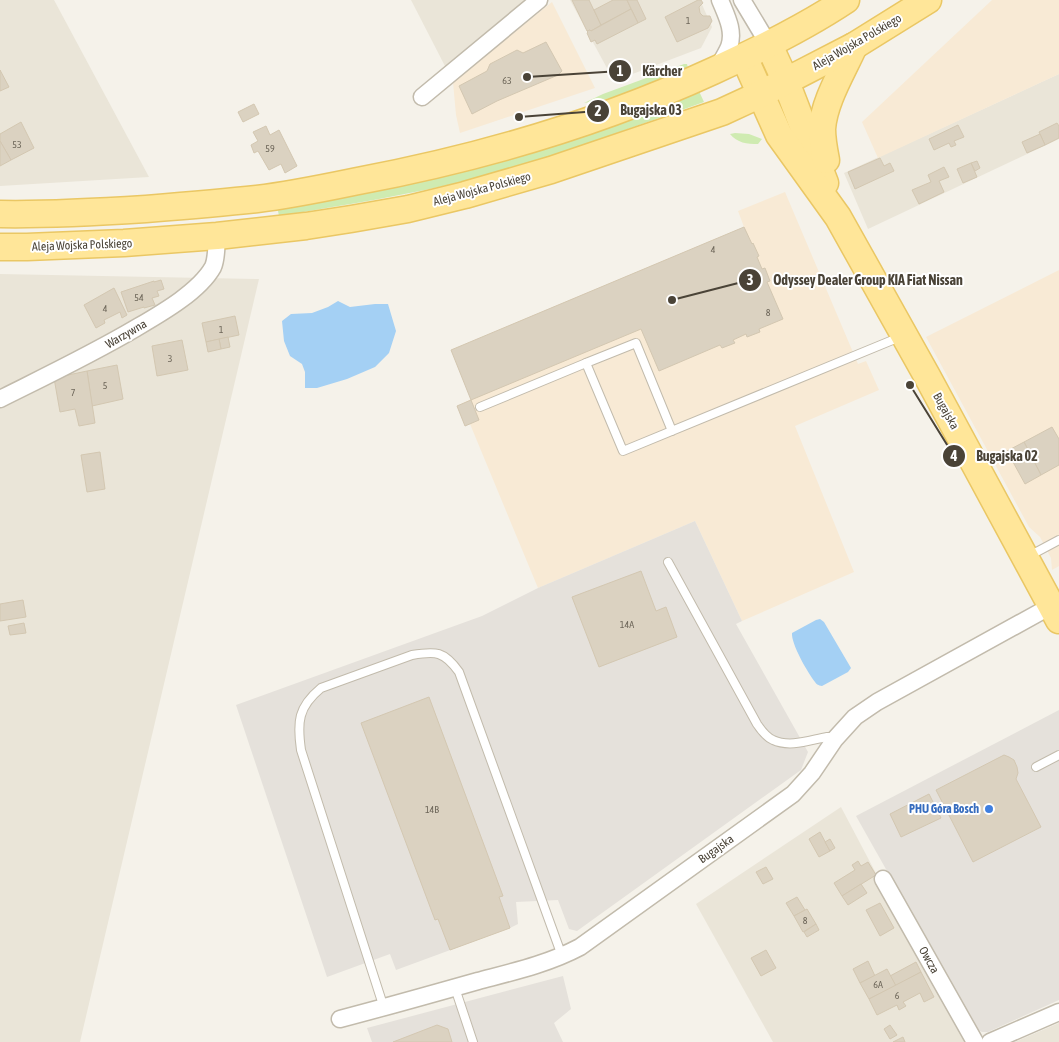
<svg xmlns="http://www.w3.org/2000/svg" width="1059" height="1042" font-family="'Asap Condensed',sans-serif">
	<rect width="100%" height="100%" fill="#f5f2ea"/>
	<g fill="#eae5d8">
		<path d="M0,0H54L149,177L0,186Z"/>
		<path d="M411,0H534L447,70Z"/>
		<path d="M570,0H700L712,27L701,48L614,81Z"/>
		<path d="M1059,74V139L868,229L844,173Z"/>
		<path d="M0,274L259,279L80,1042H0Z"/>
		<path d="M841,807L965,1042H773L696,904Z"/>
		<path d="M1059,1023V1042H1015Z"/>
	</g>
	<g fill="#f8ead5">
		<path d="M992,0H1059V74L878,158L862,122Z"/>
		<path d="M552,2L595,88L460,133L456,115L453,82Z"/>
		<path d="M785,192L858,364L866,361L879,390L795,426L854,572L742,621L695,521L538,588L470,424L465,426L457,406L471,399L451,350L744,227L738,211Z"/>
		<path d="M1059,270V566L1052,570L1051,558L1040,537L1029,527L926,337Z"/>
	</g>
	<g fill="#e5e1db">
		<path d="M695,521L742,621L736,624L808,752L801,770L577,931L569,929L558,900L516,902L518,924L510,928L396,970L390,954L327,977L236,705L482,616L538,588Z"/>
		<path d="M1059,710V1000L988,1032H982L976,1029L856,816Z"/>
		<path d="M563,976L571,1009L554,1023L563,1042H372L367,1028Z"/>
	</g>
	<g fill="#cfebb1">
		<path d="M684,64H687L688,68L617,97L584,103L603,94Z"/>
		<path d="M698,89L704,102C627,129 551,158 473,179C409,195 344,205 279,216L277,206Z"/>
		<path d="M735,133L749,134L762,139L758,144C747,144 737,143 730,134Z"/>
	</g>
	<g fill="#a4d0f4">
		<path d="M338,301L350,307L375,304H388L396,331L389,353L375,367L347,379L317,388H305V372L302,364L290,356L284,341L282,321L291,314L312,313L328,307Z"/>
		<path d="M820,619L824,622L851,668L848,672L822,686C818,685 817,685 815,682C808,673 791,644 792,633L816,620Z"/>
	</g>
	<g fill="#dbd2c1" stroke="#d3c7b1">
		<path d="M572,0H589L601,25L591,31L590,30L587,31Z"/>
		<path d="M613,0H627L631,9L601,25L594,10Z"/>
		<path d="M627,0H637L646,19L638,23Z"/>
		<path d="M698,0H701L703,3L699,7L700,13L703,16H710L712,21L708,28L677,42L665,17Z"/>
		<path d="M631,9L638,23L597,44L595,40L591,42L587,33L588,32L587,31L590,30L591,31Z"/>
		<path d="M546,42L562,71L558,75L497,101L472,114L459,86L487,71L490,64L517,50L523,53Z"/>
		<path d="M0,70L9,87L0,91Z"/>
		<path d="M254,104L259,114L243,122L238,112Z"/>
		<path d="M21,122L34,148L11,160L0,141V134Z"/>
		<path d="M1057,123L1059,126V138L1045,145L1039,132Z"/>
		<path d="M958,125L964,137L954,141L956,145L951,147L949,143L934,150L929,139Z"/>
		<path d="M266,126L270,135L279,130L297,166L285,173L281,164L269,170L258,151L254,153L251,145L258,141L253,132Z"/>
		<path d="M1040,134L1045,145L1027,153L1022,142Z"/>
		<path d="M0,141L11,160L0,166Z"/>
		<path d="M880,158L884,166L890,163L894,171L855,189L848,172Z"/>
		<path d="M977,161L980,168L975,171L971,163Z"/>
		<path d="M971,163L977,177L963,183L957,169Z"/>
		<path d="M944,167L949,177L939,181L944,192L919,204L912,190L931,182L928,175Z"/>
		<path d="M744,227L752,244L753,243L759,256L757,257L762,269L765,268L770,281L767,282L783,319L759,329L760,332L747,337L746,334L733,340L735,343L722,348L720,345L659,371L641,329L471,400L451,350Z"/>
		<path d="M161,280L164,289L157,291L159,296L152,298L155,305L144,308V307L128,312L121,292L154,281V282Z"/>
		<path d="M114,288L127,315L122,318L120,312L104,320L105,323L96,328L84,305Z"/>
		<path d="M235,316L239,335L206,342L202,323Z"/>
		<path d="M228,337L230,347L221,349L219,339Z"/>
		<path d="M219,339L221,349L208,352L206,342Z"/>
		<path d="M182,340L188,370L157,376L152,346Z"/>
		<path d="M117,365L123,399L92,406L87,371Z"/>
		<path d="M87,371L95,423L79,426L75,409L60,412L54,378Z"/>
		<path d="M471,400L479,420L465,426L457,406Z"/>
		<path d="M1052,427L1059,439V465L1041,475L1024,442Z"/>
		<path d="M1024,442L1041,475L1025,484L1007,451Z"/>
		<path d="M100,452L105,489L87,492L81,455Z"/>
		<path d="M641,571L656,611L666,607L677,637L599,667L572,597Z"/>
		<path d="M23,600L26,617L0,621V604Z"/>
		<path d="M24,623L26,633L10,635L8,626Z"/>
		<path d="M429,697L503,896L499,897L510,928L450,950L438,919L435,920L361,723Z"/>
		<path d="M1004,755L1009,757L1014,760L1017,767L1018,773L1016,779L1041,827L973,862L936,790Z"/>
		<path d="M929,794L941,818L901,837L890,814Z"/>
		<path d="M820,832L830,851L819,857L809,839Z"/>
		<path d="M830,839L835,848L830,851L825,842Z"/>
		<path d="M858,861L861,866L868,862L876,875L842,896L834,883L855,870L852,865Z"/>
		<path d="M766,867L773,879L763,884L756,872Z"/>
		<path d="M861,884L867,893L848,905L842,896Z"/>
		<path d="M797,897L805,910L794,916L786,903Z"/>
		<path d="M880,903L894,928L880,936L866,910Z"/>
		<path d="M807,909L816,924L803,932L794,916Z"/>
		<path d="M816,924L819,930L807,937L804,932Z"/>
		<path d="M766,950L776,968L761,976L751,958Z"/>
		<path d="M868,961L875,976L860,983L853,969Z"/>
		<path d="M916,962L921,972L896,986L890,976Z"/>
		<path d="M887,969L896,986L869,999L860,983Z"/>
		<path d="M921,972L934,997L924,1002L920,993L903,1002L906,1006L899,1010L897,1005L877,1015L869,999Z"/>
		<path d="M437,1025L448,1029L452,1042H393Z"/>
		<path d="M890,1025L897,1035L890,1039L884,1029Z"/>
		<path d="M903,1037L905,1042H893Z"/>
	</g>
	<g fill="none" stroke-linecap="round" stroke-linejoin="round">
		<g stroke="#c2bbac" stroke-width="10">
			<g id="lane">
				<path d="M480,407L586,363"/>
				<path d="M672,431L636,343L586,363L623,451L900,337"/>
				<path d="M1029,556L1059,540"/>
				<path d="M668,562L757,724C761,730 766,737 773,740C790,748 810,740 827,737H832L835,739"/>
				<path d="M1036,767L1059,755"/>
				<path d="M455,988L473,1042"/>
				<path d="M384,1008L301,750C297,722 298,707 321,688L412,655C436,651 444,651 459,672L562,956"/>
			</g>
		</g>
		<g stroke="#c2bbac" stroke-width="19">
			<g id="street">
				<path d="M742,0L769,45"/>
				<path d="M717,69C721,62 726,54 729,47C735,31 726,15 720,0"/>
				<path d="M422,97L539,0"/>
				<path d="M0,399C46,376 92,354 136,328C160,314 199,292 213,267C217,258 216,246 217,236"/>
				<path d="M883,879L975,1042"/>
				<path d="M340,1019C386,1007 432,994 478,981C512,972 548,964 580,947L793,794L812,773L835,739L855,717L877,702L1051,606"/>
				<path d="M990,1042L1059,1012"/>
			</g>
		</g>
		<g stroke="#eac764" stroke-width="29">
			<g id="primary">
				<path d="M769,45L786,82L825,183"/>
				<path d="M744,57L779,135L838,217L927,376L1059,620"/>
				<path d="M826,160C824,150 822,139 822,129C824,101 843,71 854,46"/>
				<path d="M0,214C49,215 98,212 146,209C183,206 220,203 257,199C291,195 324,188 358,181C480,158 600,123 713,71C759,50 804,28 846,0"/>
				<path d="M0,247H27L124,243L217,236L306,226L351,219L408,209L465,195L551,170L722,112L761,94L854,46L928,0"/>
			</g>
		</g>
		<use href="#lane" stroke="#fff" stroke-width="8"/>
		<use href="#street" stroke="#fff" stroke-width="16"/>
		<use href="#primary" stroke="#ffe699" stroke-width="26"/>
	</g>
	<circle fill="#3f7fe0" stroke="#fff" stroke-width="2" cx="989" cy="809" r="5"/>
	<g text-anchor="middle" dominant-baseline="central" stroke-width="4" stroke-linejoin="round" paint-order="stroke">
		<g font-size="10" fill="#6e675a">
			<text x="688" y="20">1</text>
			<text x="507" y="80">63</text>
			<text x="17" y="144">53</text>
			<text x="270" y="148">59</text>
			<text x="713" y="249">4</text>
			<text x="139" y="297">54</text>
			<text x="105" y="308">4</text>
			<text x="768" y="312">8</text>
			<text x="221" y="329">1</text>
			<text x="170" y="358">3</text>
			<text x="105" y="385">5</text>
			<text x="73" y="392">7</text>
			<text x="627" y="624">14A</text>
			<text x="432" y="809">14B</text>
			<text x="805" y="920">8</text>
			<text x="878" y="984">6A</text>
			<text x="897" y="995">6</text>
		</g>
		<g font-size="12" fill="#4a4337" stroke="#fff">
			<text transform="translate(857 42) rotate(-30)">Aleja Wojska Polskiego</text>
			<text transform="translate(482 189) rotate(-15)">Aleja Wojska Polskiego</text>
			<text transform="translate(82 245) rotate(-2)">Aleja Wojska Polskiego</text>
			<text transform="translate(126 334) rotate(-30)">Warzywna</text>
			<text transform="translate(946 411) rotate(61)">Bugajska</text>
			<text transform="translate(716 849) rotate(-35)">Bugajska</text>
			<text transform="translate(929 960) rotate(61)">Owcza</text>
		</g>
		<g font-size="12" font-weight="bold" fill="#366cbe" stroke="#fff" text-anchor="end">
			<text x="979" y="809">PHU Góra Bosch</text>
		</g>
	</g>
	<path fill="none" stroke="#4a4337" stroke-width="2" d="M527 77L620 71M519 117L598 111M672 300L750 280M910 385L954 456"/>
	<g fill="#4a4337" stroke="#fff" stroke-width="2">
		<circle cx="527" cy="77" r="5"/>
		<circle cx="519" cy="117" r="5"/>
		<circle cx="672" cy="300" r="5"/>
		<circle cx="910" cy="385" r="5"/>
		<circle cx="620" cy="71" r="12"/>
		<circle cx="598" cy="111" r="12"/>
		<circle cx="750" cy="280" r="12"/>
		<circle cx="954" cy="456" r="12"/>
	</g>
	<g font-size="15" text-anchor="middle" font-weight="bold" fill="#fff">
		<text x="620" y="76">1</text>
		<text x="598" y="116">2</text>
		<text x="750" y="285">3</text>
		<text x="954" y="461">4</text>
	</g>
	<g font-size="14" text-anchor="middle" font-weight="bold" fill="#4a4337" stroke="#fff" stroke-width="4" stroke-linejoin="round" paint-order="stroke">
		<text x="662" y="76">Kärcher</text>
		<text x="651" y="115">Bugajska 03</text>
		<text x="868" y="285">Odyssey Dealer Group KIA Fiat Nissan</text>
		<text x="1007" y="461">Bugajska 02</text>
	</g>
</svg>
